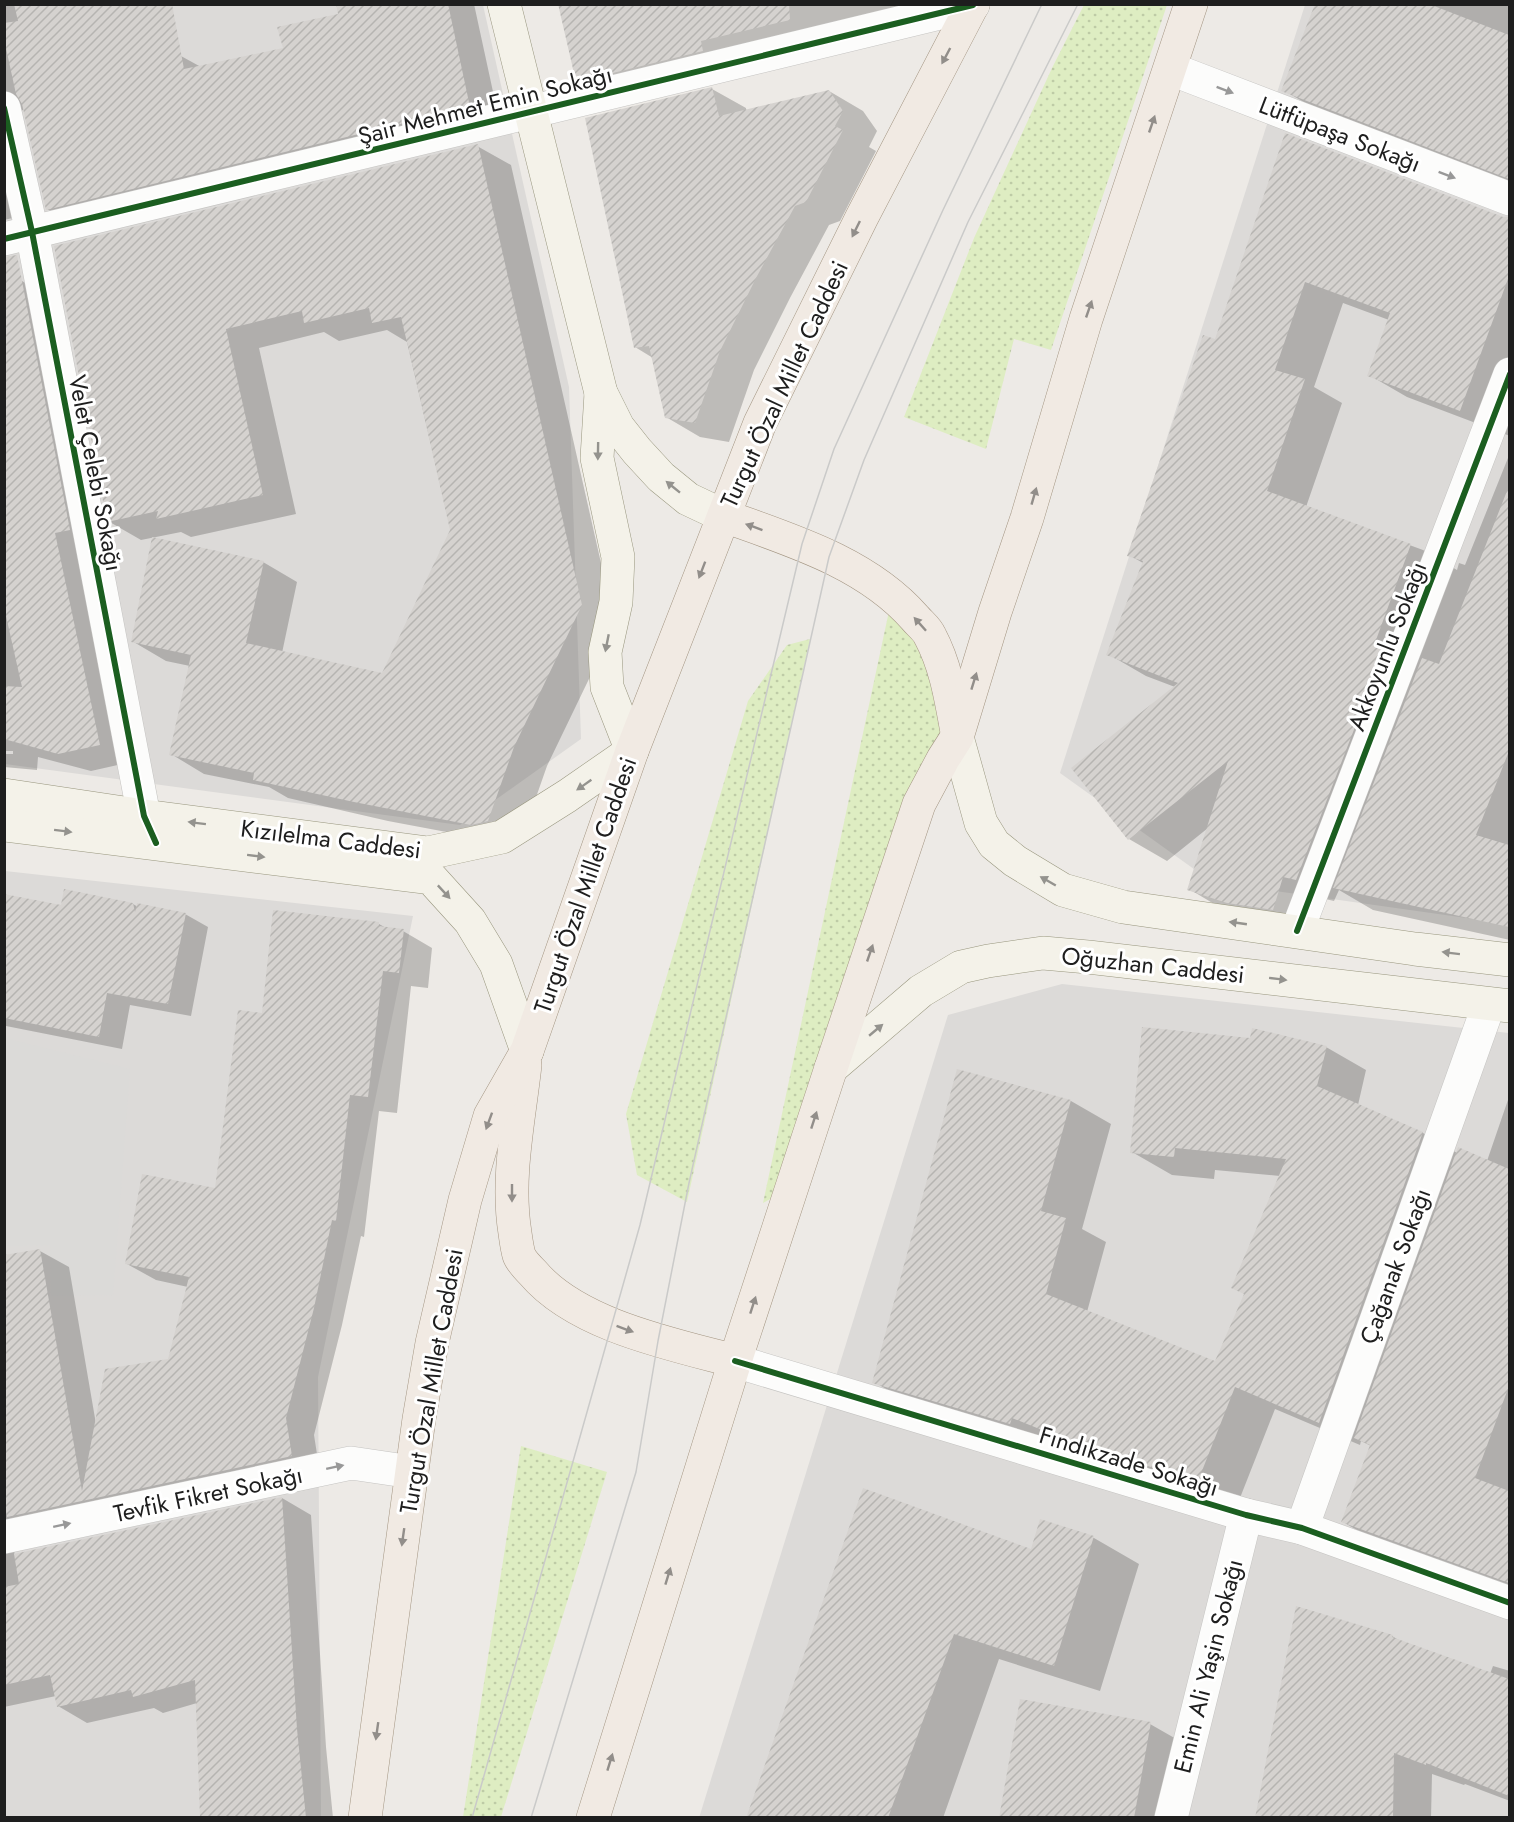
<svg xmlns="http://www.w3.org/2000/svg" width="1514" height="1822" font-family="Jost,sans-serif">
	<defs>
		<pattern id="grass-dots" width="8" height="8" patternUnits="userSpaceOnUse" patternTransform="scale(1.5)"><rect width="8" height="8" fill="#deedc2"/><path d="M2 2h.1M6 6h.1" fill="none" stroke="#becba6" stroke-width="1.8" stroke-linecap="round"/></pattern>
		<pattern id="building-hatch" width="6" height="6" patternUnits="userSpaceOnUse" patternTransform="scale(1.5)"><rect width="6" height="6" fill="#d5d2cf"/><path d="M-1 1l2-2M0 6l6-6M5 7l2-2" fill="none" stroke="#b6b4b1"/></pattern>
	</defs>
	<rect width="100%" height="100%" fill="#edeae6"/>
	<g fill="#dcdad8">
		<path d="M5,5H483L569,387L581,739L460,825L5,764Z"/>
		<path d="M1305,5H1509V924L1212,882L1060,773Z"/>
		<path d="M5,871L413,916L318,1377L321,1817L5,1818Z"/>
		<path d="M1062,984L1509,1033V1817L699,1818L948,1015Z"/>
	</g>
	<path fill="#dbdad8" d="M5,1038L130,1069L113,1295L51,1296L50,1245L5,1246Z"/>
	<g fill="url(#grass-dots)">
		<path d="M1084,5H1167L1051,350L1014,339L986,449L904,417L974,238L1052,68Z"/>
		<path d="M889,611L932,630L944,727L798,1184L763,1203Z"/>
		<path d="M810,639L687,1202L637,1175L626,1114L748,701L787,645Z"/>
		<path d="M521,1446L607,1472L501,1817H463Z"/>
	</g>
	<g fill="#0003">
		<path d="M4,4H159L181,56L201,67L284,49L340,15L338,4H474L500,124L77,226L47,209L25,109L21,111L34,213L4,220Z"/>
		<path d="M559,4H947L608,98L577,81Z"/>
		<path d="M1317,4H1510V185L1321,112L1283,90Z"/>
		<path d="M712,89L746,108V111L829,91L863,111L877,131L869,147L876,151L840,221L829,225L790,298L754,370L729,442L700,437L666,417L653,358L635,347Z"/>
		<path d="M1286,135L1503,218L1510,219V436L1407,397L1369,375L1389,320L1343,303L1314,387L1342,403L1306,507L1423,550L1457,570L1459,563L1465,565L1510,453V940L1373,910L1339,890L1334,901L1321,898L1311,930L1226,911L1189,889L1208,828L1167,861L1129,839L1175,687L1146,676L1108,654L1143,563L1129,555L1216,341Z"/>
		<path d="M477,146L511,165L615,625L547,766L521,840L505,843L388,821L288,798L269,787L204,774L171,754L190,666L166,661L132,641L263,562L297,582L282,653L383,675L451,531L407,342L387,330L339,341L324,332L259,348L296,514L191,537L181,532L141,540L108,521L56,247Z"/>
		<path d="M22,281L53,299L131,762L91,771L38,757L37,770L4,767V754H13V751H4V285Z"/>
		<path d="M4,896L62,907L133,904L138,907L185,914L208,927L191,1016L130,1005L122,1049L6,1026L4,1033Z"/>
		<path d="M379,924L388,929L403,931L432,948L428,988L411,986L397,1113L379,1111L364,1237L361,1236L342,1325L314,1435L320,1473L15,1549L14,1555L282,1498L311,1515L326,1747L333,1818H201L197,1703L163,1713L154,1708L87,1723L58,1706L56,1696L4,1707V1257L40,1251L69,1267L96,1424L169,1360L188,1287L156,1280L127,1264L216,1190L263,1015Z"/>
		<path d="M1326,1047L1366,1070L1358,1105L1423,1133L1457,1153L1487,1161L1510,1094V1590L1381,1544L1343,1522L1371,1446L1361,1441L1360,1445L1275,1409L1238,1503L914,1405L874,1382L958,1070L1071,1101L1111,1124L1082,1229L1106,1242L1087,1312L1216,1363L1246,1295L1280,1176L1215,1170L1214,1179L1172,1175L1132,1152Z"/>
		<path d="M1041,1521L1094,1538L1139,1564L1100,1691L999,1659L943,1818H747L1032,1551Z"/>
		<path d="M1392,1636L1402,1642L1490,1674L1493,1666L1510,1671V1801L1465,1784L1464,1785L1432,1774L1431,1818H1267Z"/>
		<path d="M1150,1724L1185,1744L1172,1818H1001Z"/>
	</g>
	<g fill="url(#building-hatch)">
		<path d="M14,4H172L184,69L283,48L277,27L338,14L336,4H448L470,107L46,210L22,104L16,94L4,39V23L18,21Z"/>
		<path d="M558,4H789L790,20L701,41L703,51L576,82Z"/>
		<path d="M1315,4H1429L1509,35V179L1281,91Z"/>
		<path d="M712,87L719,116L829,90L843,111L835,126L843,130L806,202L795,206L756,278L720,351L695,423L665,418L649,346L634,348L585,118Z"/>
		<path d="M1285,133L1503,217H1509V276L1460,411L1367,376L1390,313L1305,282L1275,370L1305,379L1267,491L1411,544L1376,640L1387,644L1296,880L1283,877L1273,910L1227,903L1187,890L1228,761L1128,840L1071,768L1178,683L1106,655L1143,561L1127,556L1203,335L1215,339Z"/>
		<path d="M478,144L582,605L514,747L488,821L471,825L354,802L253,780L254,773L169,755L191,655L131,642L152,537L264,561L246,643L382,673L450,530L414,372L401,317L372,323L369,308L304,323L302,311L226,329L263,495L156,519L158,511L107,522L54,246Z"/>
		<path d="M17,255L70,530L55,533L100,745L58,754L4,739V686L22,687L4,607V257Z"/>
		<path d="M1507,491H1509V751L1476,835L1509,845V927L1333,888L1422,658L1439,664Z"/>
		<path d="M64,889L133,903L135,912L137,903L186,913L168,1004L107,993L99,1037L4,1018V894L61,905Z"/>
		<path d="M273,910L379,922V926L404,929L399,973L383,971L368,1097L350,1095L336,1221L332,1220L314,1308L286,1418L292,1456L7,1517L4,1500V1255L40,1249L82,1491L105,1369L168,1359L189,1277L125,1264L142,1174L215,1188L238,1010L262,1013Z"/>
		<path d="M1142,1027L1250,1038L1252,1028L1327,1046L1317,1086L1423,1132L1319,1423L1235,1387L1198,1481L1084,1447L1012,1418L1010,1424L872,1383L957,1069L1071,1100L1041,1211L1066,1218L1046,1294L1215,1361L1244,1294L1231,1288L1286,1159L1175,1148L1174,1157L1130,1153Z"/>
		<path d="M1458,1147L1509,1169V1386L1475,1478L1509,1491V1583L1341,1522L1370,1445L1354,1438Z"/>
		<path d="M863,1488L1031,1549L1040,1519L1094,1536L1054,1666L954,1634L888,1818H746Z"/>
		<path d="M282,1497L297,1729L306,1818H200L195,1680L133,1697L131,1690L57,1707L50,1675L4,1685V1587L19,1584L14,1554Z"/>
		<path d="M1296,1606L1393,1635L1392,1637L1509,1679V1796L1426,1763V1765L1394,1753L1393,1818H1255Z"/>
		<path d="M1020,1699L1151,1722L1134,1818H999Z"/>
	</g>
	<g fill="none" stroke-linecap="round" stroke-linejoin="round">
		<g stroke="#c5c4c2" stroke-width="34">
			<g id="street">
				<path d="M1171,69L1510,199"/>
				<path d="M4,108L32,232L144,816L155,841"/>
				<path d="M4,239L973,5"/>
				<path d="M1297,931L1510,374"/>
				<path d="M735,1361L1246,1515L1302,1528L1510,1603"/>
				<path d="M1302,1528L1489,1004"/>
				<path d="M4,1537L351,1463L412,1472"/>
				<path d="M1171,1818L1246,1515"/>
			</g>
		</g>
		<g stroke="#98967e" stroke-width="34">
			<g id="secondary">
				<path d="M504,4L601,393L618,427L637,451L661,477L688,499L724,516"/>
				<path d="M957,737L981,823L994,844L1015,861L1063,890L1123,907L1415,949L1510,960"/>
				<path d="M4,795L144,816L428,853L502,837L567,796L632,751L607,687L605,652L616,602L618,557L597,458L601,393"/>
				<path d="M4,825L431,878L470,921L496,964L527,1051"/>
				<path d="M831,1068L921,991L961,967L988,961L1043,953L1088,957L1510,1006"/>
			</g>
		</g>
		<g stroke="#a39582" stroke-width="34">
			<g id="primary">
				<path d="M724,516C791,540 867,563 915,618C920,624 927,629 930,636C946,666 951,699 957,732"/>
				<path d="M525,1065C519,1120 506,1178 515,1233C516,1240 517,1248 519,1255C521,1261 528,1268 533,1273C577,1325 671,1344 735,1361"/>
				<path d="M365,1818L419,1419L432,1343L465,1200L490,1116L527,1051L632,751L760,423L862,217L973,4"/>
				<path d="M593,1818L735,1361L831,1068L919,804L943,759L957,737L995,612L1027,518L1086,319L1191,4"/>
			</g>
		</g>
		<use href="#street" stroke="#fcfcfb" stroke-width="33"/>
		<use href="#secondary" stroke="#f4f2e9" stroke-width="33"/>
		<use href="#primary" stroke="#f1eae3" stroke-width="33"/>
		<g stroke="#cacac9" stroke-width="1.5">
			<path d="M472,1818L640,1225L802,544L834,449L943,210L1042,4"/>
			<path d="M531,1818L636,1472L658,1341L689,1183L829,557L864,460L968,222L1078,4"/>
		</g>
		<g stroke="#fff" stroke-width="10">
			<g id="cycleway">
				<path d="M4,108L32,232L144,816L156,843"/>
				<path d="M4,239L973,5"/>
				<path d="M1297,931L1510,374"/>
				<path d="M735,1361L1246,1515L1302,1528L1510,1603"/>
			</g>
		</g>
		<use href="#cycleway" stroke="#1b5e20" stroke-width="6"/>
	</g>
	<defs><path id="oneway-solid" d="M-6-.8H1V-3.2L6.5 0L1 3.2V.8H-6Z" transform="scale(1.5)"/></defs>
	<g fill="#928e8a">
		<use href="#oneway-solid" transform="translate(946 56) rotate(118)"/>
		<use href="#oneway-solid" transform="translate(1152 124) rotate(-71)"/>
		<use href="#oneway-solid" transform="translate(856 229) rotate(116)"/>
		<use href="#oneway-solid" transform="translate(1089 309) rotate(-71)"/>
		<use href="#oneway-solid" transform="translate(1034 496) rotate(-74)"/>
		<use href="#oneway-solid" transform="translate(754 527) rotate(-160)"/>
		<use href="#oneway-solid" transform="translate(702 570) rotate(111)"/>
		<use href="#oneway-solid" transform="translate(920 624) rotate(-132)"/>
		<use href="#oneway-solid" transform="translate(974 681) rotate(-73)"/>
		<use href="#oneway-solid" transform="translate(870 953) rotate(-71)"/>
		<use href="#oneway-solid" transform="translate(814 1120) rotate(-72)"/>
		<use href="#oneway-solid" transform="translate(489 1121) rotate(110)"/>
		<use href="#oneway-solid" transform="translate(512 1193) rotate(90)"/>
		<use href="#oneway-solid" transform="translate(753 1305) rotate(-72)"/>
		<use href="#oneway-solid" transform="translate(625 1329) rotate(20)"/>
		<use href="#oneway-solid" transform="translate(403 1537) rotate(98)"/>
		<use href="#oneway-solid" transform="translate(668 1576) rotate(-73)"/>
		<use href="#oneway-solid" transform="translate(377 1731) rotate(98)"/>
		<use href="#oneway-solid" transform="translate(610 1762) rotate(-73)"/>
	</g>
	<g fill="#989898">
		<use href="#oneway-solid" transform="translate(1225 90) rotate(21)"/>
		<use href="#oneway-solid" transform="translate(1447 175) rotate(21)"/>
		<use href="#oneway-solid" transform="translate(335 1467) rotate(-12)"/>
		<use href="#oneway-solid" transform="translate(62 1525) rotate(-12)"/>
	</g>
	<g fill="#94938e">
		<use href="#oneway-solid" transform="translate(598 451) rotate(91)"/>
		<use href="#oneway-solid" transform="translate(673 487) rotate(-141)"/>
		<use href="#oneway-solid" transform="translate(607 643) rotate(101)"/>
		<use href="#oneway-solid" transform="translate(584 785) rotate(145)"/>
		<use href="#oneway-solid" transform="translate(197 823) rotate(-173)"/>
		<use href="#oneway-solid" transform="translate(63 831) rotate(7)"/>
		<use href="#oneway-solid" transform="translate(256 856) rotate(7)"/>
		<use href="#oneway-solid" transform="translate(1048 881) rotate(-150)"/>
		<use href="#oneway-solid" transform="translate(444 892) rotate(47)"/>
		<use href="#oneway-solid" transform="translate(1238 923) rotate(-172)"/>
		<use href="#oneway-solid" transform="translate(1451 953) rotate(-173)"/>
		<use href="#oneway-solid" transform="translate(1278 979) rotate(7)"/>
		<use href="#oneway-solid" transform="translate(876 1030) rotate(-40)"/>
	</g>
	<g text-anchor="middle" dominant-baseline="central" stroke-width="6" stroke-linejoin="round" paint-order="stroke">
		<g font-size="24" fill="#1e1e1e" stroke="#fff">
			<text transform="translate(485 105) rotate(-14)">Şair Mehmet Emin Sokağı</text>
			<text transform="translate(1340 134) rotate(21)">Lütfüpaşa Sokağı</text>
			<text transform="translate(784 384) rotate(-65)">Turgut Özal Millet Caddesi</text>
			<text transform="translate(96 473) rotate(79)">Velet Çelebi Sokağı</text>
			<text transform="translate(1387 646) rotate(-69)">Akkoyunlu Sokağı</text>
			<text transform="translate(331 839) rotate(7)">Kızılelma Caddesi</text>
			<text transform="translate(585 885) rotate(-71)">Turgut Özal Millet Caddesi</text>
			<text transform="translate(1153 965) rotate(6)">Oğuzhan Caddesi</text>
			<text transform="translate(1395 1266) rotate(-70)">Çağanak Sokağı</text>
			<text transform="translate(431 1381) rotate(-80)">Turgut Özal Millet Caddesi</text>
			<text transform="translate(1129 1461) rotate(17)">Fındıkzade Sokağı</text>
			<text transform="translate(208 1494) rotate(-12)">Tevfik Fikret Sokağı</text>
			<text transform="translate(1208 1666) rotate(-76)">Emin Ali Yaşin Sokağı</text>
		</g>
	</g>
	<rect width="1514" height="1822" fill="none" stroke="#1e1e1e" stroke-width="12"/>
</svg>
